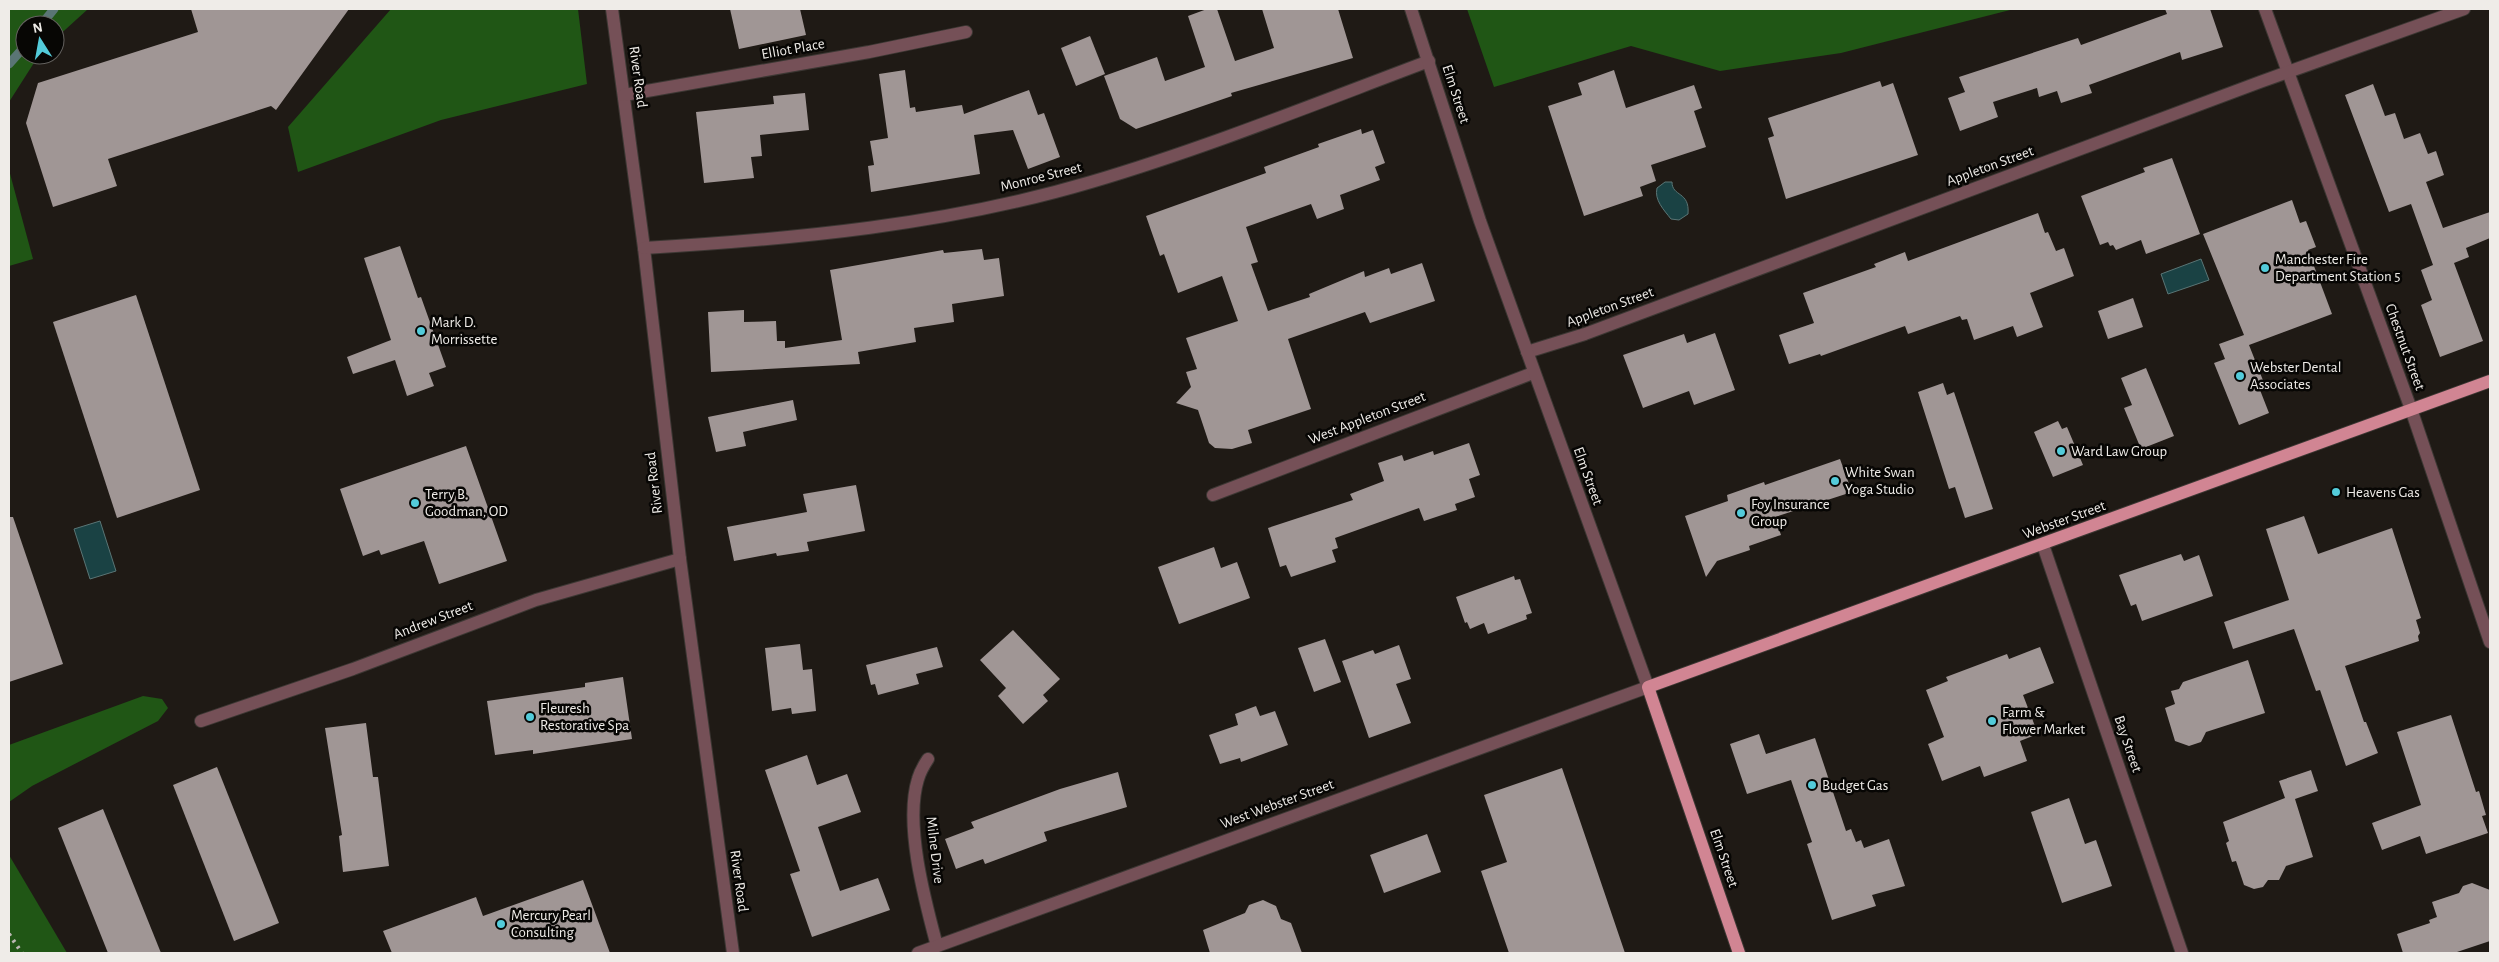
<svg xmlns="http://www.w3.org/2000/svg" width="2499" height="962" font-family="'Alegreya Sans',sans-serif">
	<rect width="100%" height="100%" fill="#1f1a15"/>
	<g fill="#205615">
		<path d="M9,9H88L55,39V25H25V55H39L9,102Z"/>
		<path d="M391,9H578L587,84L441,120L298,172L288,127Z"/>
		<path d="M1467,9H2014L1841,53L1720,71L1631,46L1494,87Z"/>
		<path d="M9,170L33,259L9,266Z"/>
		<path d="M143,696L162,699L168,708L158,721L32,786L9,802V745Z"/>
		<path d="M9,855L67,953H9Z"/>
	</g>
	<g fill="#1a4244" stroke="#5a7575">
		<path d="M1665,182H1672C1672,197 1690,191 1688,214L1679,220L1671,219C1664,210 1654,200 1657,188Z"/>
		<path d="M2201,259L2209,280L2168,294L2161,274Z"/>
		<path d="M100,521L116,571L90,579L74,529Z"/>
	</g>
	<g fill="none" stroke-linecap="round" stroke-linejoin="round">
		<g stroke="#5a7575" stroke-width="9">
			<path d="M41,25L54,9"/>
			<path d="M9,64L25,46"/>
		</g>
	</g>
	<g fill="#a09695">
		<path d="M191,9H349L276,110L271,106L108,159L117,186L53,207L26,123L38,83L198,32Z"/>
		<path d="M730,9H800L806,35L739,49Z"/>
		<path d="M1207,9H1217L1235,61L1274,48L1262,9H1338L1353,58L1231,93L1232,96L1136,129L1120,119L1104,76L1157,57L1165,81L1205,67L1188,16Z"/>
		<path d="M2165,9H2210L2223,47L2182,60L2180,52L2089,85L2092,93L2061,103L2057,91L2039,97L2037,88L1993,102L1998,117L1960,131L1948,98L1965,92L1959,77L2078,38L2081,45L2167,14Z"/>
		<path d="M1090,36L1105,74L1076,86L1061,48Z"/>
		<path d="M905,70L910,108L915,107L916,112L962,105L964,114L1029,90L1038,115L1044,113L1060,157L1028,169L1013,130L974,135L980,174L871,192L868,166L874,165L870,141L888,138L879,74Z"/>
		<path d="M1614,70L1626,108L1694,85L1702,108L1694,111L1706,147L1651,165L1656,181L1640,187L1643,196L1584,216L1548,106L1582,95L1578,83Z"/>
		<path d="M1880,81L1882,87L1893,83L1918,155L1786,199L1768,138L1774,136L1768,118Z"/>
		<path d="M2373,84L2385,116L2395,113L2404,139L2420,133L2428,154L2436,151L2444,175L2426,182L2443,228L2490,212V238L2466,248L2469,257L2454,263L2483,341L2440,357L2421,305L2432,300L2421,270L2433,265L2411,204L2389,212L2345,95Z"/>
		<path d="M805,93L809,130L760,135L762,156L751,157L754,178L704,183L696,112L774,104L773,96Z"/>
		<path d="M1361,129L1362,134L1373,130L1385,163L1375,167L1380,180L1340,195L1344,209L1317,219L1311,204L1246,227L1258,262L1251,264L1268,311L1310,297L1309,294L1364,271L1365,277L1389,268L1391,274L1422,263L1435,301L1370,323L1365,312L1288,339L1311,409L1248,430L1252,443L1232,449L1215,448L1209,443L1198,410L1176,403L1191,387L1186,372L1197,369L1186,338L1238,321L1222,276L1178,293L1164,254L1160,256L1146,216L1266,173L1264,167L1319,147L1318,144Z"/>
		<path d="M2172,158L2200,234L2146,254L2141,240L2116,250L2113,245L2110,246L2108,242L2100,245L2081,196L2145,172L2143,168Z"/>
		<path d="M2292,200L2300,223L2306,221L2316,247L2308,250L2332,314L2249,345L2266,388L2260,390L2269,413L2239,425L2214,363L2225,359L2219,344L2244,335L2203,234Z"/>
		<path d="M2038,213L2045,233L2048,232L2056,251L2064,248L2074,276L2030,293L2043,327L2017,337L2013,326L1974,340L1967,319L1962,320L1960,316L1908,334L1905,326L1821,356L1820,354L1789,364L1779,335L1814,323L1803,293L1876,267L1874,264L1905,252L1908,261Z"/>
		<path d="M400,246L418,298L421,297L446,367L429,373L434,386L407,396L395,360L353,374L347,357L391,340L364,258Z"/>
		<path d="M982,249L984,260L999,258L1004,296L952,304L954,322L914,328L916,342L858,352L860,364L711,372L708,312L744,310V322L776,321L777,341H785V348L842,340L830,270L943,250L944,253Z"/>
		<path d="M136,295L200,490L117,518L53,322Z"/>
		<path d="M2133,298L2143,327L2108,339L2098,311Z"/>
		<path d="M1715,333L1735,390L1694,405L1689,391L1643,408L1623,355L1684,334L1687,343Z"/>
		<path d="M2146,368L2174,436L2141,449L2124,408L2132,405L2121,378Z"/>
		<path d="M1943,383L1947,395L1954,392L1993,509L1965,518L1955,487L1949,489L1918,392Z"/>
		<path d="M793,400L797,420L743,432L746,446L716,452L708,417Z"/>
		<path d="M2058,421L2062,429L2067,427L2083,465L2053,477L2034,432Z"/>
		<path d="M1469,443L1480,475L1469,479L1475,497L1455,504L1457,510L1424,521L1419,508L1335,538L1338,548L1332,550L1336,562L1291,577L1286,565L1280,567L1268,528L1353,500L1350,494L1384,481L1378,463L1402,455L1404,461L1433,451L1434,455Z"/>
		<path d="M466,446L507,561L439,584L424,541L381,555L379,550L363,556L340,489Z"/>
		<path d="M1840,459L1852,492L1775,517L1781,535L1749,546L1750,550L1717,561L1706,577L1685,516L1728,501L1727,495L1764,482L1765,485Z"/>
		<path d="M856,485L865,531L807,542L809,551L777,556L776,553L734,561L727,527L807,512L803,494Z"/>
		<path d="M2304,516L2318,554L2392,528L2421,618L2416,620L2420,633L2418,636L2419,641L2345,666L2364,722H2366L2378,753L2346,766L2320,690L2316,691L2294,629L2233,649L2224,622L2289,600L2266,529Z"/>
		<path d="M9,517H13L63,664L9,682Z"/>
		<path d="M1214,547L1221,568L1237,562L1250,598L1179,624L1158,567Z"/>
		<path d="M2181,554L2184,561L2199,555L2213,596L2142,621L2136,604L2131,606L2119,575Z"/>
		<path d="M1514,576L1515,580L1520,579L1532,613L1526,615L1527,619L1488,634L1484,623L1470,629L1467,622L1465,623L1456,597Z"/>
		<path d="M1013,630L1060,679L1043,695L1048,701L1023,724L998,696L1006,688L980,660Z"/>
		<path d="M1325,639L1341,682L1314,692L1298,648Z"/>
		<path d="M800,644L803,670L812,669L816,711L792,714L791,708L772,711L765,648Z"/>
		<path d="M1399,645L1411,679L1396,684L1411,723L1369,738L1342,661L1373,650L1375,654Z"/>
		<path d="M937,647L943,667L916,674L919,684L878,695L875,684L871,685L866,665Z"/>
		<path d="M2040,647L2054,683L2023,695L2038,734L2020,741L2027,761L1984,777L1980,766L1942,781L1928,744L1944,737L1926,690L1948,681L1946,677L2007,654L2009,659Z"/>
		<path d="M2248,660L2265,713L2206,732L2201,742L2189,746L2175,741L2165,708L2175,704L2171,691L2179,689L2183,682Z"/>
		<path d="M623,677L632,739L533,754V750L495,755L487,701L585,687V683Z"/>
		<path d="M1256,706L1260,716L1275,711L1288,745L1241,762L1240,758L1220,764L1209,735L1238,725L1235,714Z"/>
		<path d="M2451,715L2476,792L2479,791L2486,815L2482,816L2488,833L2426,854L2420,836L2382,850L2372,823L2421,805L2397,732Z"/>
		<path d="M366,723L373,777H378L389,866L343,872L339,836L342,835L325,728Z"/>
		<path d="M1759,734L1766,754L1815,738L1846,831L1851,829L1856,842L1861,840L1864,848L1889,839L1905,886L1872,895L1876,906L1832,920L1807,844L1812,842L1791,780L1747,794L1730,744Z"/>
		<path d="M807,755L817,785L847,774L861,812L818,827L840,891L878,878L890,910L812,937L790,874L800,871L765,770Z"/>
		<path d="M217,767L279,923L234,941L173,785Z"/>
		<path d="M1562,768L1625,953H1509L1481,871L1507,862L1484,795Z"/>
		<path d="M2311,770L2318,791L2295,799L2313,857L2286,866L2279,880H2268L2263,887L2254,889L2244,885L2236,861L2232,862L2226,843L2229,841L2223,822L2285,798L2279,781Z"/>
		<path d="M1118,772L1127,807L1044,832L1047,841L985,864L983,859L956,869L945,839L974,828L971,822L1060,789Z"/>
		<path d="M2069,798L2085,844L2096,840L2112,886L2062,903L2031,812Z"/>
		<path d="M103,809L161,953H108L58,828Z"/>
		<path d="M1427,834L1441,872L1384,893L1370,855Z"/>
		<path d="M583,880L610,953H392L383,931L476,897L483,916Z"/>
		<path d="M2472,883L2490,890V941L2454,953H2403L2397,934L2430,923L2429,920L2437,917L2432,902L2459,893L2463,886Z"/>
		<path d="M1263,900L1276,906L1281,919L1291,923L1302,953H1210L1203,930L1245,913L1249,905Z"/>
	</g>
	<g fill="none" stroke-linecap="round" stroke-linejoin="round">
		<g stroke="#3c3733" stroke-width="14">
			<g id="minor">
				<path d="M612,9L644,248L680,559L733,953"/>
				<path d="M2265,9L2411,409L2490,642"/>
				<path d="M624,95L869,52L966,32"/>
				<path d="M644,248C795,239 946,225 1091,182C1206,148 1317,103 1429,61"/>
				<path d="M1527,352L1585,334L2260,82L2464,9"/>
				<path d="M1213,495L1533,373"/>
				<path d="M2043,545L2182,953"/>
				<path d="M201,721L353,669L536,600L680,559"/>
				<path d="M928,759C924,765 920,772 918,779C904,824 925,901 937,946"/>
				<path d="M918,953L1648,687L1480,221L1411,9"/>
			</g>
		</g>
		<g stroke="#3c3733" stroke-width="14">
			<path id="major" d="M1739,953L1648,687L2490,381"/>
		</g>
		<use href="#minor" stroke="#755057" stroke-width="12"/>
		<use href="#major" stroke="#d18593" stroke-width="12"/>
		<path stroke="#bbb7b3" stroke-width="4" stroke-dasharray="2.5 5" stroke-linecap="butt" d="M9,934L22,953"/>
	</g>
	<g fill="#53cbda" stroke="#070604" stroke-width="2">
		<circle cx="2265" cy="268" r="5"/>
		<circle cx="421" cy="331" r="5"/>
		<circle cx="2240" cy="376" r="5"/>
		<circle cx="2061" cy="451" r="5"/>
		<circle cx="1835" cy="481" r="5"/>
		<circle cx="2336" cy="492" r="5"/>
		<circle cx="415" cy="503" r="5"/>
		<circle cx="1741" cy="513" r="5"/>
		<circle cx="530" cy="717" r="5"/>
		<circle cx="1992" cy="721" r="5"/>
		<circle cx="1812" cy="785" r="5"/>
		<circle cx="501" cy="924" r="5"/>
	</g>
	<g text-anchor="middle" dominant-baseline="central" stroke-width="5" stroke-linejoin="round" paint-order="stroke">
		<g font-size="15" fill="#efece8" stroke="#070604">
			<text transform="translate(793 49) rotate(-10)">Elliot Place</text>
			<text transform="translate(638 77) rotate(82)">River Road</text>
			<text transform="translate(1456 94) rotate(72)">Elm Street</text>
			<text transform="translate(1990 166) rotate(-20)">Appleton Street</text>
			<text transform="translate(1041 177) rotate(-14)">Monroe Street</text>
			<text transform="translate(1610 307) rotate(-20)">Appleton Street</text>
			<text transform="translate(2405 347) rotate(70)">Chestnut Street</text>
			<text transform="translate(1367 418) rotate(-21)">West Appleton Street</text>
			<text transform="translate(1588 476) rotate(70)">Elm Street</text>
			<text transform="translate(654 483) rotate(-97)">River Road</text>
			<text transform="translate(2064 520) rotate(-20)">Webster Street</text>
			<text transform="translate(433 620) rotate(-21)">Andrew Street</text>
			<text transform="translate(2128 744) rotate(71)">Bay Street</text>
			<text transform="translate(1277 804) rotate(-20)">West Webster Street</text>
			<text transform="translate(935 850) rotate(83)">Milne Drive</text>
			<text transform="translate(1724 858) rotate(71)">Elm Street</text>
			<text transform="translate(739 881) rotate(82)">River Road</text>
		</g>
		<g font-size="15" fill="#efece8" stroke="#070604" text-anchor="start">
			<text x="2275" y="259">Manchester Fire<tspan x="2275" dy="17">Department Station 5</tspan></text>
			<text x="431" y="322">Mark D.<tspan x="431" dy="17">Morrissette</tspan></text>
			<text x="2250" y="367">Webster Dental<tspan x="2250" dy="17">Associates</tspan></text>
			<text x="2071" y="451">Ward Law Group</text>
			<text x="1845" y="472">White Swan<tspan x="1845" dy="17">Yoga Studio</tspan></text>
			<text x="2346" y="492">Heavens Gas</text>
			<text x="425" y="494">Terry B.<tspan x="425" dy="17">Goodman, OD</tspan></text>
			<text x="1751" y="504">Foy Insurance<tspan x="1751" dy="17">Group</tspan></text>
			<text x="540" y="708">Fleuresh<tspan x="540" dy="17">Restorative Spa</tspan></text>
			<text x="2002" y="712">Farm &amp;<tspan x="2002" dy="17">Flower Market</tspan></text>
			<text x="1822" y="785">Budget Gas</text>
			<text x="511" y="915">Mercury Pearl<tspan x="511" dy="17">Consulting</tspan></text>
		</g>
	</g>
	<rect width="2499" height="962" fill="none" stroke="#efece8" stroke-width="20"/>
	<g transform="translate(40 40) rotate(349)"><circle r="24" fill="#070604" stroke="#64625f"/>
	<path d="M0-4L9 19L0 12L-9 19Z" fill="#53cbda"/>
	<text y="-8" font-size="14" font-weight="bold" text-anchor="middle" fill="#efece8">N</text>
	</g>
</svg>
